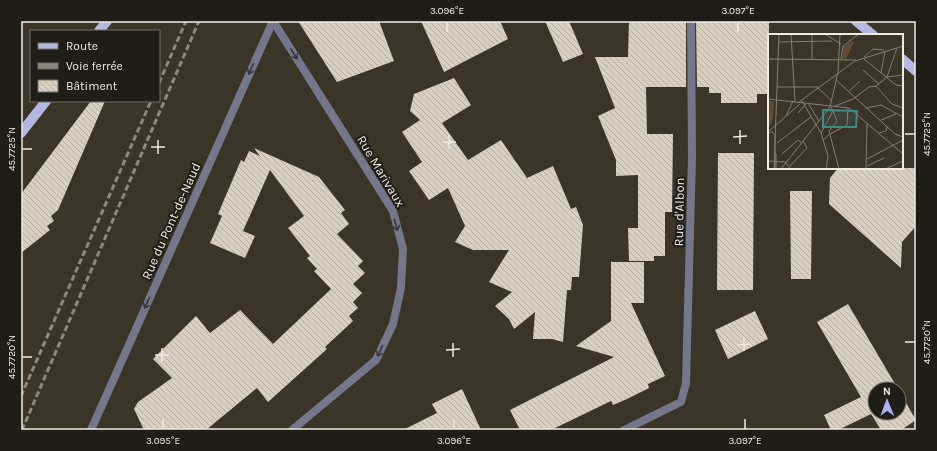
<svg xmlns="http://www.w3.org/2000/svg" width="937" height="451" font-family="Karla,sans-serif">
	<defs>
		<pattern id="building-back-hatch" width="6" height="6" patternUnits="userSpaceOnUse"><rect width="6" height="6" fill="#dacfbf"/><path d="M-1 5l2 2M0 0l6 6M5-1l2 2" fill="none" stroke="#b6ada0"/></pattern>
	</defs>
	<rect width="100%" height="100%" fill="#3c3427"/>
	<g fill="url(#building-back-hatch)">
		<path d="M298,21H379L394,61L337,82Z"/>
		<path d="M421,21H500L508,39L444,72Z"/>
		<path d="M545,21H569L583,54L563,62Z"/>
		<path d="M629,21H686V87H646L647,134H673L672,212H665V256H654V261H629L628,228H638V175L616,176V160L598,116L615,108L595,57H628Z"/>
		<path d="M696,21H769V94H757V103H721V93H709V87H697Z"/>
		<path d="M454,78L471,105L442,123L468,160L501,140L527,178L553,166L571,209L576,207L583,225L579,277H572L571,290H567L563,342L552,339H533L535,312L514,329L509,319L495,306L512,292L489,282L509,250H473L455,242L465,226L448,188L429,200L409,171L422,162L402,132L420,120L410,111L414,94Z"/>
		<path d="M91,101H105L58,210L51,216L54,221L47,226L50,230L21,253V194Z"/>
		<path d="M254,148L319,177L345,210L341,213L349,224L337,234L363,261L358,266L365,273L353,284L362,293L353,302L358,308L349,316L353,321L325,347L327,349L268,402L257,388L206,430H144L134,409L138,402L172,378L153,359L196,316L210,333L240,310L273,344L331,289L314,271L317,269L307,258L310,256L288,228L304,216L270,170L243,231L255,236L245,258L210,243L222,216L218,214L241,160L244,162L249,151L260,156Z"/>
		<path d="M718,153H754L753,290H717Z"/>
		<path d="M838,168H916V226L902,242L901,268L829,204L830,178Z"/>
		<path d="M790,191H812L811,279H791Z"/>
		<path d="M611,261L612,262H644V303H631L665,376L648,384L649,388L627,399L613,405L611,401L551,430H520L510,410L614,357L576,346L611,321Z"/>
		<path d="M848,304L898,389H875V413H899V391L916,420L901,430H881L871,414L838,430H831L824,415L861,397L817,322Z"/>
		<path d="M755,311L768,339L728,359L715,330Z"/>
		<path d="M462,389L481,430H403L437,413L432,404Z"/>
	</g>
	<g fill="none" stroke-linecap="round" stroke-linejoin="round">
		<g stroke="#74778b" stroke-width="8">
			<path d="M273,21L393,211L403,249L401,288L393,324L376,360L292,430"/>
			<path d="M91,430L273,21"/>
			<path d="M624,430L681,402L686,383L692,157L691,21"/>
		</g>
		<g stroke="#b2b8e2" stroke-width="10">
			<path d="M856,21L873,35"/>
			<path d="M99,31L107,21"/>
			<path d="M902,59L916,71"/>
			<path d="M21,133L46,101"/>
		</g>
		<g stroke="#8e877c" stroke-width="3" stroke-dasharray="6 3" stroke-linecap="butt">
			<path d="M159,83L186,21"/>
			<path d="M21,396L151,101"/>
			<path d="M22,430L199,21"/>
		</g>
	</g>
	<defs><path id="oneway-shaft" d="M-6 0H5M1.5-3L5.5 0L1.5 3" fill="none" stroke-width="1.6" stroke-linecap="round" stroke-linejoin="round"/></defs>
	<g stroke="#393739">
		<use href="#oneway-shaft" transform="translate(294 54) rotate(58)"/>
		<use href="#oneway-shaft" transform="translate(251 69) rotate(114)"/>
		<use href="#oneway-shaft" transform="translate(396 225) rotate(75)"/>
		<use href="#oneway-shaft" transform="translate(147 303) rotate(114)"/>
		<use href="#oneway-shaft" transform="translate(380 351) rotate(115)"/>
	</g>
	<path fill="none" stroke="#efeae2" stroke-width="1.5" d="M447,22V32M738,22V32M740,130V144M905,134H915M449,135V149M733,137L747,136M158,140V154M442,142H456M151,147H165M22,149H32M744,337V351M905,342H915M453,343V357M737,345L751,344M162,348V362M446,350L460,349M155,355H169M22,357H32M163,419V429M454,419V429M745,419V429"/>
	<g text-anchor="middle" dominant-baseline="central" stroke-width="4" stroke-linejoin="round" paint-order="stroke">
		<g font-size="13" fill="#efeae2" stroke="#201c16">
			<text transform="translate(381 171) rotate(59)">Rue Marivaux</text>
			<text transform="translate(679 212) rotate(-89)">Rue d'Albon</text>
			<text transform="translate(171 221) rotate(-66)">Rue du Pont-de-Naud</text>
		</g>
	</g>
	<g transform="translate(768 34)">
		<rect width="135" height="135" fill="#3c3427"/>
		<path d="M84,7L86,8L78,25L74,24L75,13ZM0,66L6,68L5,85L0,95Z" fill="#5e4d32"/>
		<path fill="none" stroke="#847d72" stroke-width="1" d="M23,0L27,68M44,0V25M57,0L73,10M10,8L64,7M96,23L105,15L116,16M0,25L88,26M73,25L75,12L91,0M96,25L128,51L135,52M95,36L111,50M113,39L117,17M119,43L135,41M68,46L127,100L135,103M108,52L119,43L129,14M9,53H51M50,54L63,66M81,57L92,47M0,65L81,74L135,120M34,67L53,99L60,122L58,135M31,68L87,27L135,12M40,69L51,87M67,72L85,65L101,53L108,52L124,70L135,74M98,74L113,71L135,83M65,77L69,87L61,97L71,135M30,79L38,70M18,82L25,67M113,86L128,80M0,98L32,70M0,99L4,98L7,101V135M53,99L65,77L63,73M111,99L118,97L119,92M55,106L62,100L79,91L80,74M9,109L43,83M14,120L30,106L34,109M99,125L135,106M0,127L17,128L23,135M22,132L39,114L35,107M99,132L116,124M6,135L11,0M8,135V119M13,135L62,73L70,38L72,0M98,135L99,89M117,135L135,127"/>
		<path fill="#3c8d85" fill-opacity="0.15" stroke="#3c8d85" stroke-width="2" d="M55,76L89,77L88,93H55Z"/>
		<rect width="135" height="135" fill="none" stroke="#efeae2" stroke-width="2"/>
	</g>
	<rect width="937" height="451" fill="none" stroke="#201c16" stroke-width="44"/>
	<rect x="30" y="30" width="130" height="72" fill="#201c16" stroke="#736e68"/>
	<rect x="38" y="43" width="20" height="6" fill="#b2b8e2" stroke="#736e68"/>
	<text x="66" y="50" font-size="12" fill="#efeae2">Route</text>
	<rect x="38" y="63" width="20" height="6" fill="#8e877c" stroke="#736e68"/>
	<text x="66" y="70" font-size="12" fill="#efeae2">Voie ferrée</text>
	<rect x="38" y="80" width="20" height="12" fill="url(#building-back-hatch)" stroke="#736e68"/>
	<text x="66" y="90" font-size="12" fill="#efeae2">Bâtiment</text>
	<g transform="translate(887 401) rotate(359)"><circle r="19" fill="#201c16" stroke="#736e68"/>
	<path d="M0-3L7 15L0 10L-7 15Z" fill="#a8b0fc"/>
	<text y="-6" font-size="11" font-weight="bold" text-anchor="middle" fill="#efeae2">N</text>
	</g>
	<rect x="22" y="22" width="893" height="407" fill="none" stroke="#efeae2" stroke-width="1.5"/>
	<g font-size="10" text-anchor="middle" fill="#efeae2">
		<text x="447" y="14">3.096°E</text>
		<text x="738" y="14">3.097°E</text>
		<text transform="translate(926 134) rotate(-90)" y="4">45.7725°N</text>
		<text transform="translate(11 149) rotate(-90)" y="4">45.7725°N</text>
		<text transform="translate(926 342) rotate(-90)" y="4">45.7720°N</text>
		<text transform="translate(11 357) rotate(-90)" y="4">45.7720°N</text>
		<text x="163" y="444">3.095°E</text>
		<text x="454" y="444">3.096°E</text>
		<text x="745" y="444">3.097°E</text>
	</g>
</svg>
